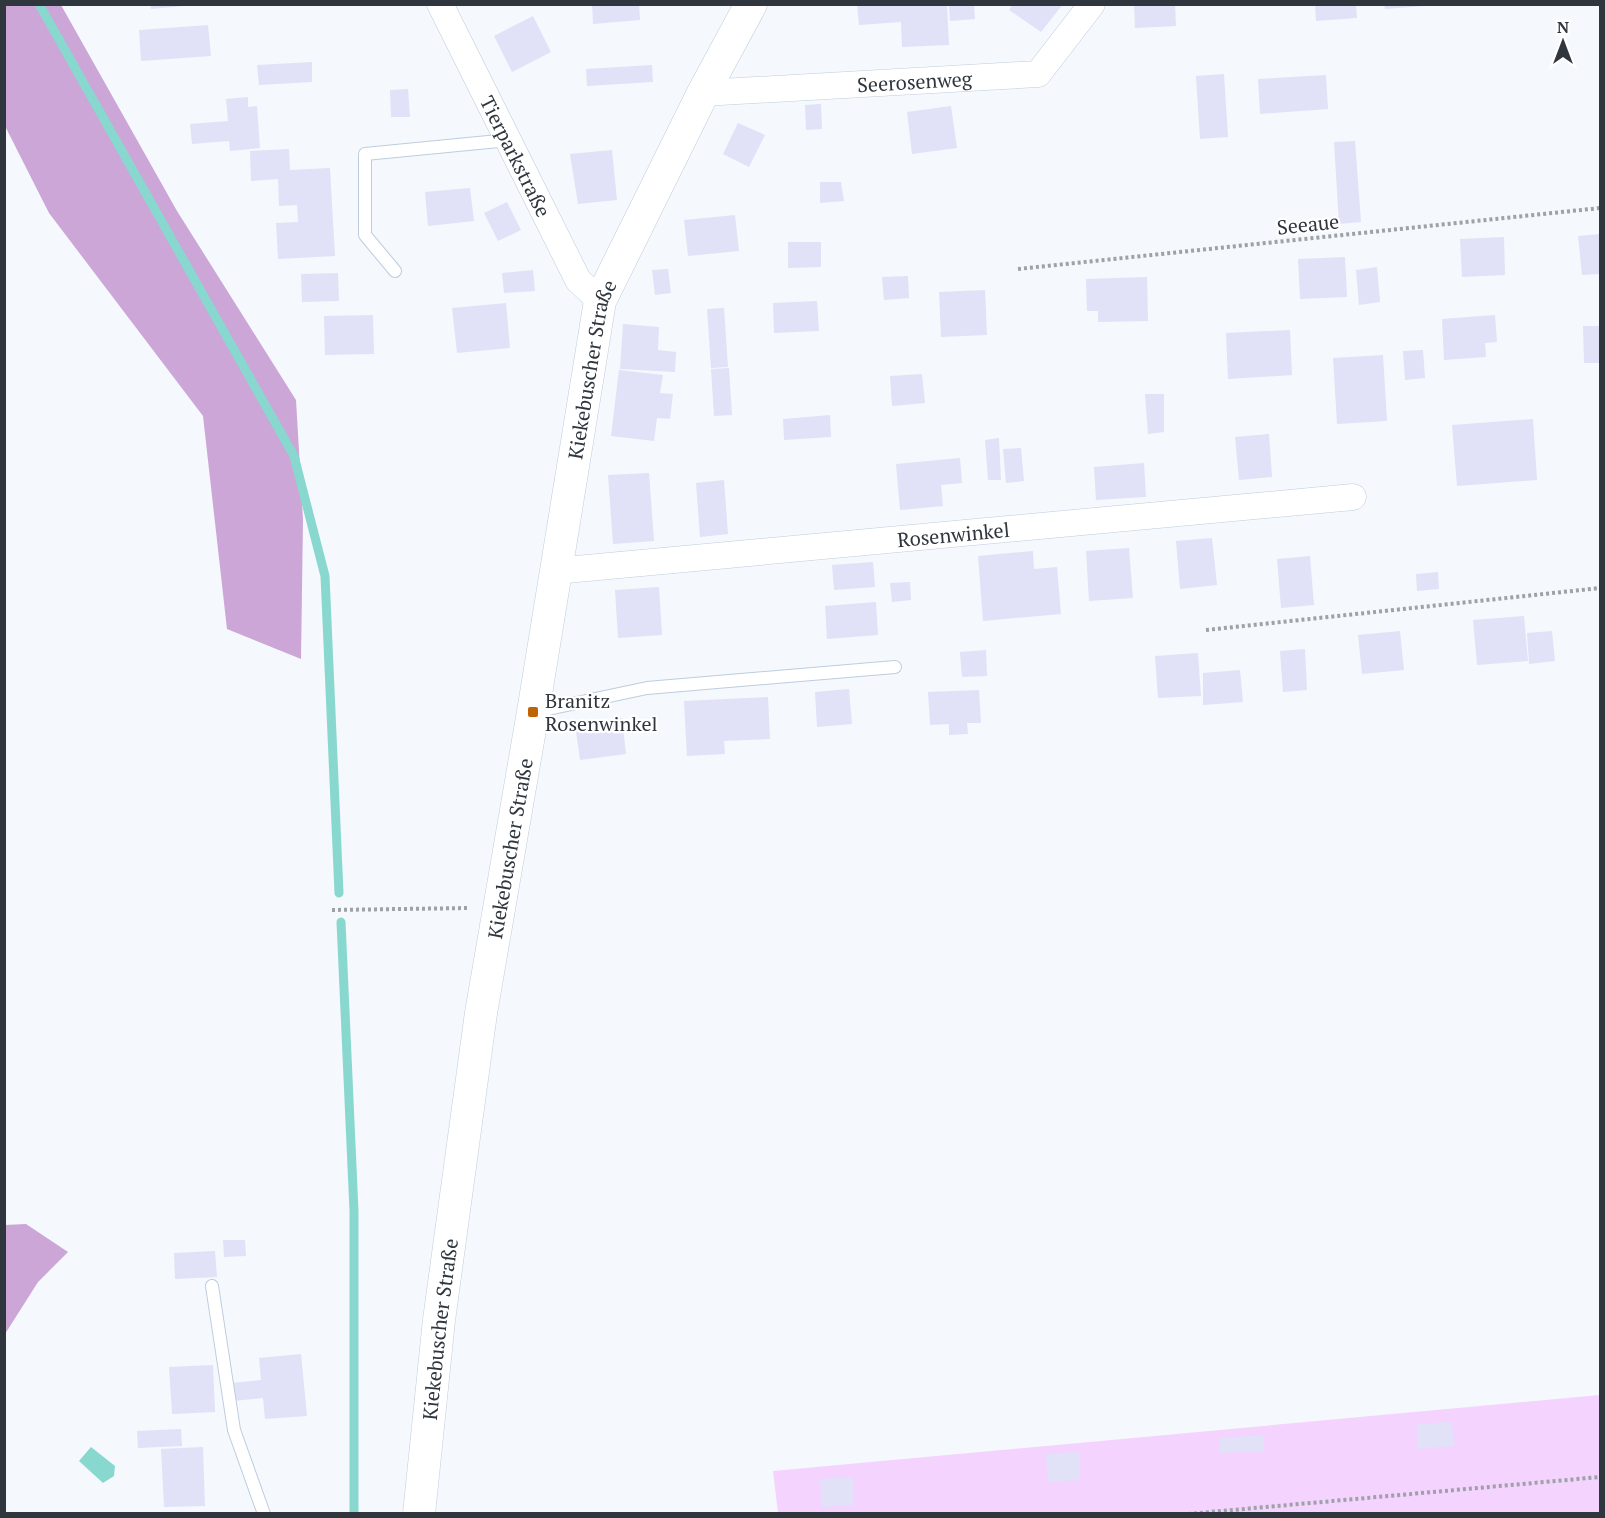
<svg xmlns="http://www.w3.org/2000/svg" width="1605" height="1518" font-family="'PT Serif',serif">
	<rect width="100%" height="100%" fill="#f5f8fc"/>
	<path fill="#f4d3ff" d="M1600,1395V1513H778L773,1471Z"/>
	<g fill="#cba6d7">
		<path d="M5,4L61,5L177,211L296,400L303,519L301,659L227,629L203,416L49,213L5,126Z"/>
		<path d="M26,1224L68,1252L38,1282L5,1334V1225Z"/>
	</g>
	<path fill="#89d8cf" d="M91,1447L115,1466L114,1476L103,1483L79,1461Z"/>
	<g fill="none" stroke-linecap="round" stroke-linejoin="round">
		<g stroke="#89d8cf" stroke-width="9">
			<path d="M39,4L294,456L325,576L339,893"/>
			<path d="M341,922L354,1211V1514"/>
		</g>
	</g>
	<g fill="#e1e1f8">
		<path d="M150,4H184V6L151,9Z"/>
		<path d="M592,4H639L640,20L593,24Z"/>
		<path d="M857,4H947L949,45L902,47L901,22L859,25Z"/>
		<path d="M949,4H974L975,19L950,21Z"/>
		<path d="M1013,4H1063L1041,32L1009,10Z"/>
		<path d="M1134,4H1175L1176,26L1135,28Z"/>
		<path d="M1315,4H1356L1357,18L1316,21Z"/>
		<path d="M1384,4H1425V6L1385,9Z"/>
		<path d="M533,16L551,52L512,72L494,36Z"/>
		<path d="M208,25L211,56L141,61L139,30Z"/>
		<path d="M312,62V82L259,85L257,65Z"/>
		<path d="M652,65L653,82L587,86L586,69Z"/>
		<path d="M1224,74L1228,137L1200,139L1196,76Z"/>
		<path d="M1326,75L1328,109L1260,114L1258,79Z"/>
		<path d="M408,89L410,117H391L390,90Z"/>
		<path d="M248,97V107L257,106L260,148L230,151L229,141L192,144L190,124L228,121L226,99Z"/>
		<path d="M821,104L822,129L806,130L805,105Z"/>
		<path d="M951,106L957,148L912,154L907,112Z"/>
		<path d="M738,123L765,135L749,167L723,154Z"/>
		<path d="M1355,141L1361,222L1339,224L1334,142Z"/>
		<path d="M289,149L290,170L330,168L335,256L278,259L276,223L298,222L297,205L279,206L278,179L251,181L250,151Z"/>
		<path d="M612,150L617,200L578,204L570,154Z"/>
		<path d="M820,182H841L844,201L820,203Z"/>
		<path d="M470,188L474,221L428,226L425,192Z"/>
		<path d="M507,202L521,230L498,241L484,213Z"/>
		<path d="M735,215L739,251L688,256L684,220Z"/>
		<path d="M1600,234V274L1582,275L1578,236Z"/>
		<path d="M1504,237L1505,275L1462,277L1460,239Z"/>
		<path d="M788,242H821V267L788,268Z"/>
		<path d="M1345,257L1347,297L1300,299L1298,259Z"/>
		<path d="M1377,267L1380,302L1359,305L1356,270Z"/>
		<path d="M668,269L671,293L655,295L652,270Z"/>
		<path d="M533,270L535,291L504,293L502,273Z"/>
		<path d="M338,273L339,301L302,302L301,274Z"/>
		<path d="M908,276L909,298L884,300L882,277Z"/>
		<path d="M1147,277L1148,321L1098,322V311H1087L1086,279Z"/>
		<path d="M985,290L987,335L941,337L939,292Z"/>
		<path d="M817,301L819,331L774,333L773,303Z"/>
		<path d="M506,303L510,348L457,353L452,308Z"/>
		<path d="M724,308L728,367L711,368L707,309Z"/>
		<path d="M373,315L374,354L325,355L324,316Z"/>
		<path d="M1495,315L1497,342L1485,343L1486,357L1444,360L1442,319Z"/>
		<path d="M623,324L659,327L658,350L676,352L675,372L620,369Z"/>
		<path d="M1583,326H1600V363H1584Z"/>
		<path d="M1290,330L1292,375L1228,379L1226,333Z"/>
		<path d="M1423,350L1425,378L1405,380L1403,351Z"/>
		<path d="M1383,355L1387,421L1337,424L1333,358Z"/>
		<path d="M729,368L732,415L714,416L711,369Z"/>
		<path d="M619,370L663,375L660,393L673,394L670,419L657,418L654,441L611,436Z"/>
		<path d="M922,374L925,403L892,406L890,376Z"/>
		<path d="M1145,394H1164V432L1148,434Z"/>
		<path d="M830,415L831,437L784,440L783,419Z"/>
		<path d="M1533,419L1537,480L1457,486L1452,425Z"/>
		<path d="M1269,434L1272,477L1239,480L1235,437Z"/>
		<path d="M999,438L1001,480H988L985,440Z"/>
		<path d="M1021,448L1024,481L1006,483L1003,449Z"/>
		<path d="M960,458L962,483L941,485L943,506L900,510L896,464Z"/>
		<path d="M1144,463L1146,497L1096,500L1094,467Z"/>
		<path d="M649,473L654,541L613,544L608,475Z"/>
		<path d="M724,480L728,534L700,537L696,483Z"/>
		<path d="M1212,538L1217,585L1180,589L1176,541Z"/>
		<path d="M1129,548L1133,598L1089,601L1086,551Z"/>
		<path d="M1033,551L1034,569L1057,567L1061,614L983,621L978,556Z"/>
		<path d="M1310,556L1314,605L1281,608L1277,559Z"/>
		<path d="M873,562L875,587L834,590L832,565Z"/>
		<path d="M1438,572L1439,589L1417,591L1416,574Z"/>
		<path d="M910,582L911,600L892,602L890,583Z"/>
		<path d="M659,587L662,635L618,638L615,590Z"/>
		<path d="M876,602L878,635L827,639L825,606Z"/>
		<path d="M1524,616L1528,661L1477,665L1473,620Z"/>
		<path d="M1400,631L1404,670L1362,674L1358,635Z"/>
		<path d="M1552,631L1555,661L1529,664L1527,633Z"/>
		<path d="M1305,649L1307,690L1283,692L1280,651Z"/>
		<path d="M986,650L987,676L962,677L960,652Z"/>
		<path d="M1198,653L1201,696L1158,698L1155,656Z"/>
		<path d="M1240,670L1243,702L1203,705V673Z"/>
		<path d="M849,689L852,724L817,727L815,692Z"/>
		<path d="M979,690L981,723H967L968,734L949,735V724L930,725L928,692Z"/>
		<path d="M768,697L770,739L724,741L725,754L687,756L684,701Z"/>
		<path d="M622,718L626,754L580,760L575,724Z"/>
		<path d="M223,1240H245L246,1256L224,1257Z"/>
		<path d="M215,1251L217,1277L175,1279L174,1253Z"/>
		<path d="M301,1354L307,1416L265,1419L263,1398L233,1401L232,1383L261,1380L259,1358Z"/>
		<path d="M213,1365L215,1412L172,1414L169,1367Z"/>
		<path d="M1452,1422L1454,1446L1418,1449L1417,1424Z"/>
		<path d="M181,1429L182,1446L138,1448L137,1431Z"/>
		<path d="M1263,1435L1264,1451L1220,1453L1219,1438Z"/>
		<path d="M203,1447L205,1506L164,1507L161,1449Z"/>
		<path d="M1079,1452L1080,1480L1048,1482L1046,1454Z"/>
		<path d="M853,1477L854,1505L822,1507L820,1479Z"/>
	</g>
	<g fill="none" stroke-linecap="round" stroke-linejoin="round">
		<g stroke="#bdcddf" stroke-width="14">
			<g id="service">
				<path d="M395,271L365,235V154L509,140"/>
				<path d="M534,712L647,688L895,667"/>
				<path d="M212,1286L234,1430L264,1514"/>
			</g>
		</g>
		<g stroke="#bdcddf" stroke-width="27">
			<g id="minor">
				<path id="s1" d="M440,4L578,280L600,301"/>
				<path id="s2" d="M703,93L1038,74L1092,4"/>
				<path id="s3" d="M555,571L1353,497"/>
			</g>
		</g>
		<g stroke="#bdcddf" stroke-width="33">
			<g id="tertiary">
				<path id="s4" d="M419,1514L439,1320L481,1013L533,712L600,301L703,93L751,4"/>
			</g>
		</g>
		<g stroke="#9da2a7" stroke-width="4" stroke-dasharray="3 3" stroke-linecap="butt">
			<path d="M1018,269L1600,208"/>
			<path d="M1206,630L1600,588"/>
			<path d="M332,910L469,908"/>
			<path d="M1188,1514L1600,1477"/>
		</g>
		<use href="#service" stroke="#fff" stroke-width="12"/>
		<use href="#minor" stroke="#fff" stroke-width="26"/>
		<use href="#tertiary" stroke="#fff" stroke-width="32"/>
	</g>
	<rect fill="#be6405" stroke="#fff" stroke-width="2" x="527" y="706" width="12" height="12" rx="3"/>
	<g text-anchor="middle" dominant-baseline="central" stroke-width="4.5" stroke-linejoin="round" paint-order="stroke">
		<g font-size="20" fill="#2f363d" stroke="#fff">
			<text stroke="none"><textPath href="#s2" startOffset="212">Seerosenweg</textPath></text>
			<text stroke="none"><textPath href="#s1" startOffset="170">Tierparkstraße</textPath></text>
			<text transform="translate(1308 224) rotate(-6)">Seeaue</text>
			<text stroke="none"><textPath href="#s4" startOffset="1158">Kiekebuscher Straße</textPath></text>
			<text stroke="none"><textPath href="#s3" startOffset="400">Rosenwinkel</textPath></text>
			<text stroke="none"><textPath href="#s4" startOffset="672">Kiekebuscher Straße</textPath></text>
			<text stroke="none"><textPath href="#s4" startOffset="186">Kiekebuscher Straße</textPath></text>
		</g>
		<g font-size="20" fill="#2f363d" stroke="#fff" text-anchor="start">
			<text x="545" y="700">Branitz<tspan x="545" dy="23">Rosenwinkel</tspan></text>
		</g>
	</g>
	<rect width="1605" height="1518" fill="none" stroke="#2f363d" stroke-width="12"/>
	<g transform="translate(1563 42)" stroke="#ffffff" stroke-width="4.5" paint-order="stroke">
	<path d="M0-4.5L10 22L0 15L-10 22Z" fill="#2f363d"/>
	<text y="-9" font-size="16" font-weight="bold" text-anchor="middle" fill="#2f363d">N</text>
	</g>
</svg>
